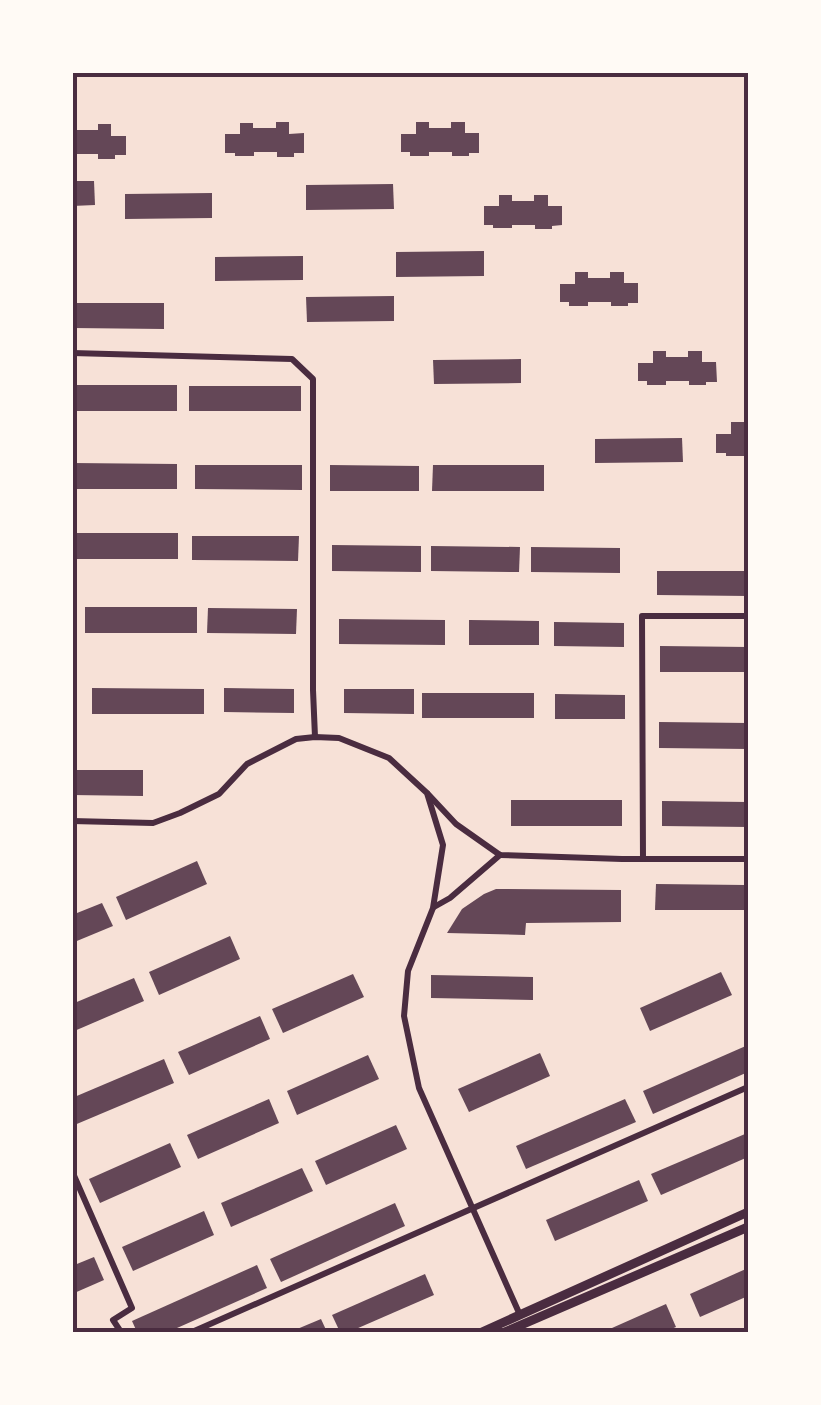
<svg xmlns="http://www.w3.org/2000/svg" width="821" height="1405" font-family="Poppins,sans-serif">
	<rect width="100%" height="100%" fill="#f7e1d7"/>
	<g fill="#644757">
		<path d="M276,122H289V134L304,133V153H294V157H277V152H254V156H235V153H225V134H240V123H253V128H276Z"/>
		<path d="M416,122H429V128H451V122H465V133H479V153H469V156H452V152H429V156H410V152H401V134H416Z"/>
		<path d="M98,124H111V136H126V155H115V159H98V154H72V130H98Z"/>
		<path d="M72,181H94L95,205L72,206Z"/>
		<path d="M393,184L394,209L306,210V185Z"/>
		<path d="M212,193V218L125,219V194Z"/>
		<path d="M499,195H512V201H534V195H548V206H562V225L552,226V229H535V225H512V228H493V225H484V206H499Z"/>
		<path d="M484,251V276L396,277V252Z"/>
		<path d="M303,256V280L215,281V257Z"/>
		<path d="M575,272H588V278H610V272H624V283H638V303H628V306H611V302H588V306H569V302H560V284H575Z"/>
		<path d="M394,296V321L307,322L306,297Z"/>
		<path d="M72,303H164V329L72,328Z"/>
		<path d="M653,351H666V357H688V351H702V362H716L717,382H706V385H689V381H666V385H647V381H638V363H653Z"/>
		<path d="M521,359V383L434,384L433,360Z"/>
		<rect x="72" y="385" width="105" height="26"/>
		<rect x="189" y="386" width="112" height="25"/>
		<path d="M731,422H744V428H748V452H745V456H726V453H716V434H731Z"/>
		<path d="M682,438L683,462L595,463V439Z"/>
		<path d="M72,463L177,464V489H72Z"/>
		<path d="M195,465H302V490L195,489Z"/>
		<path d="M330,465L419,466V491H330Z"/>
		<path d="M433,465H544V491H432Z"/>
		<rect x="72" y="533" width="106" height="26"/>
		<path d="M192,536H299L298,561L192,560Z"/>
		<path d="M332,545L421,546V572L332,571Z"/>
		<path d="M431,546L520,547L519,572L431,571Z"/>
		<path d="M531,547L620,548V573L531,572Z"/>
		<path d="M657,571H748V596L657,595Z"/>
		<rect x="85" y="607" width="112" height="26"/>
		<path d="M208,608L297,609L296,634L207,633Z"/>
		<path d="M339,619L445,620V645L339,644Z"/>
		<path d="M469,620L539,621V645H469Z"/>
		<path d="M554,622L624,623V647L554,646Z"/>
		<path d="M660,646L748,647V672H660Z"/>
		<path d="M92,688L204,689V714H92Z"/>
		<path d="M224,688L294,689V713L224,712Z"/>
		<path d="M344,689H414V714L344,713Z"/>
		<rect x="422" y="693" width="112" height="25"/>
		<path d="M555,694L625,695V719H555Z"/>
		<path d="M659,722L748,723V749L659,748Z"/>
		<path d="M72,770H143V796L72,795Z"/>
		<rect x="511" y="800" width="111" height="26"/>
		<path d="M662,801L748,802V827L662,826Z"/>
		<path d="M197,861L207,884L126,920L116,897Z"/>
		<path d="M656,884L745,885L744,910H655Z"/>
		<path d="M496,889L621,890V922L526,923L525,935L447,933L462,909L484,894Z"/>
		<path d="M102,903L113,926L72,943V915Z"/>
		<path d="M230,936L240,959L159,995L149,972Z"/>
		<path d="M721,972L732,995L650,1031L640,1008Z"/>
		<path d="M353,974L364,997L283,1033L272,1009Z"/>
		<path d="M431,975L533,977V1000L431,998Z"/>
		<path d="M134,978L144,1001L72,1032V1004Z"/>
		<path d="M260,1016L270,1039L189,1075L178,1052Z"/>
		<path d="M748,1045V1072L653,1114L643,1091Z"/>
		<path d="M540,1053L550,1076L469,1112L458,1089Z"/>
		<path d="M368,1055L379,1079L297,1115L287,1091Z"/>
		<path d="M164,1059L174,1083L72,1126V1098Z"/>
		<path d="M269,1099L279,1123L198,1159L187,1135Z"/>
		<path d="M625,1099L636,1122L526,1169L516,1146Z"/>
		<path d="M396,1125L407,1149L326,1185L315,1161Z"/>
		<path d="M745,1134L748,1142V1157L661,1195L651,1174Z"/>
		<path d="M170,1143L181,1167L100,1203L89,1179Z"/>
		<path d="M302,1168L313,1191L231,1227L221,1203Z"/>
		<path d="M639,1180L648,1201L555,1241L546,1220Z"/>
		<path d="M395,1203L405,1226L281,1282L270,1259Z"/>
		<path d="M204,1211L214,1235L133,1271L122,1247Z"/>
		<path d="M94,1257L104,1280L72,1294V1266Z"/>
		<path d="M257,1265L267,1288L168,1332H137L132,1321Z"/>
		<path d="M748,1268V1296L700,1317L690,1294Z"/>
		<path d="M425,1274L434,1295L349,1332H340L332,1315Z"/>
		<path d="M666,1304L676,1327L664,1332H603Z"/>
		<path d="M321,1319L327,1332H290Z"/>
	</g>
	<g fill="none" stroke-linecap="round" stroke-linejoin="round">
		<path stroke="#4a2c40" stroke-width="2.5" d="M742,1332L748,1330"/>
		<g stroke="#4a2c40" stroke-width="6">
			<path d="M72,353L292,359L313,379V690L315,737"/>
			<path d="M428,794L456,824L500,855L622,859H748"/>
			<path d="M72,821L153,823L180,813L219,794L247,764L296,739L315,737L339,738L389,758L427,793L443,845L433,908L408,971L404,1016L419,1088L520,1315"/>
			<path d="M643,859L642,616H748"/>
			<path d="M434,907L450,898L500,855"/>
			<path d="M72,1171L132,1308L113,1320L121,1332"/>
			<path d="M192,1332L748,1087"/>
		</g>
		<g stroke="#4a2c40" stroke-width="9">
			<path d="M482,1332L748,1212"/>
			<path d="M505,1332L748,1227"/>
		</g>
	</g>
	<rect width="821" height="1405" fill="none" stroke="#fffaf5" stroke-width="150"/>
	<rect x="75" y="75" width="671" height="1255" fill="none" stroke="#4a2c40" stroke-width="4"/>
</svg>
